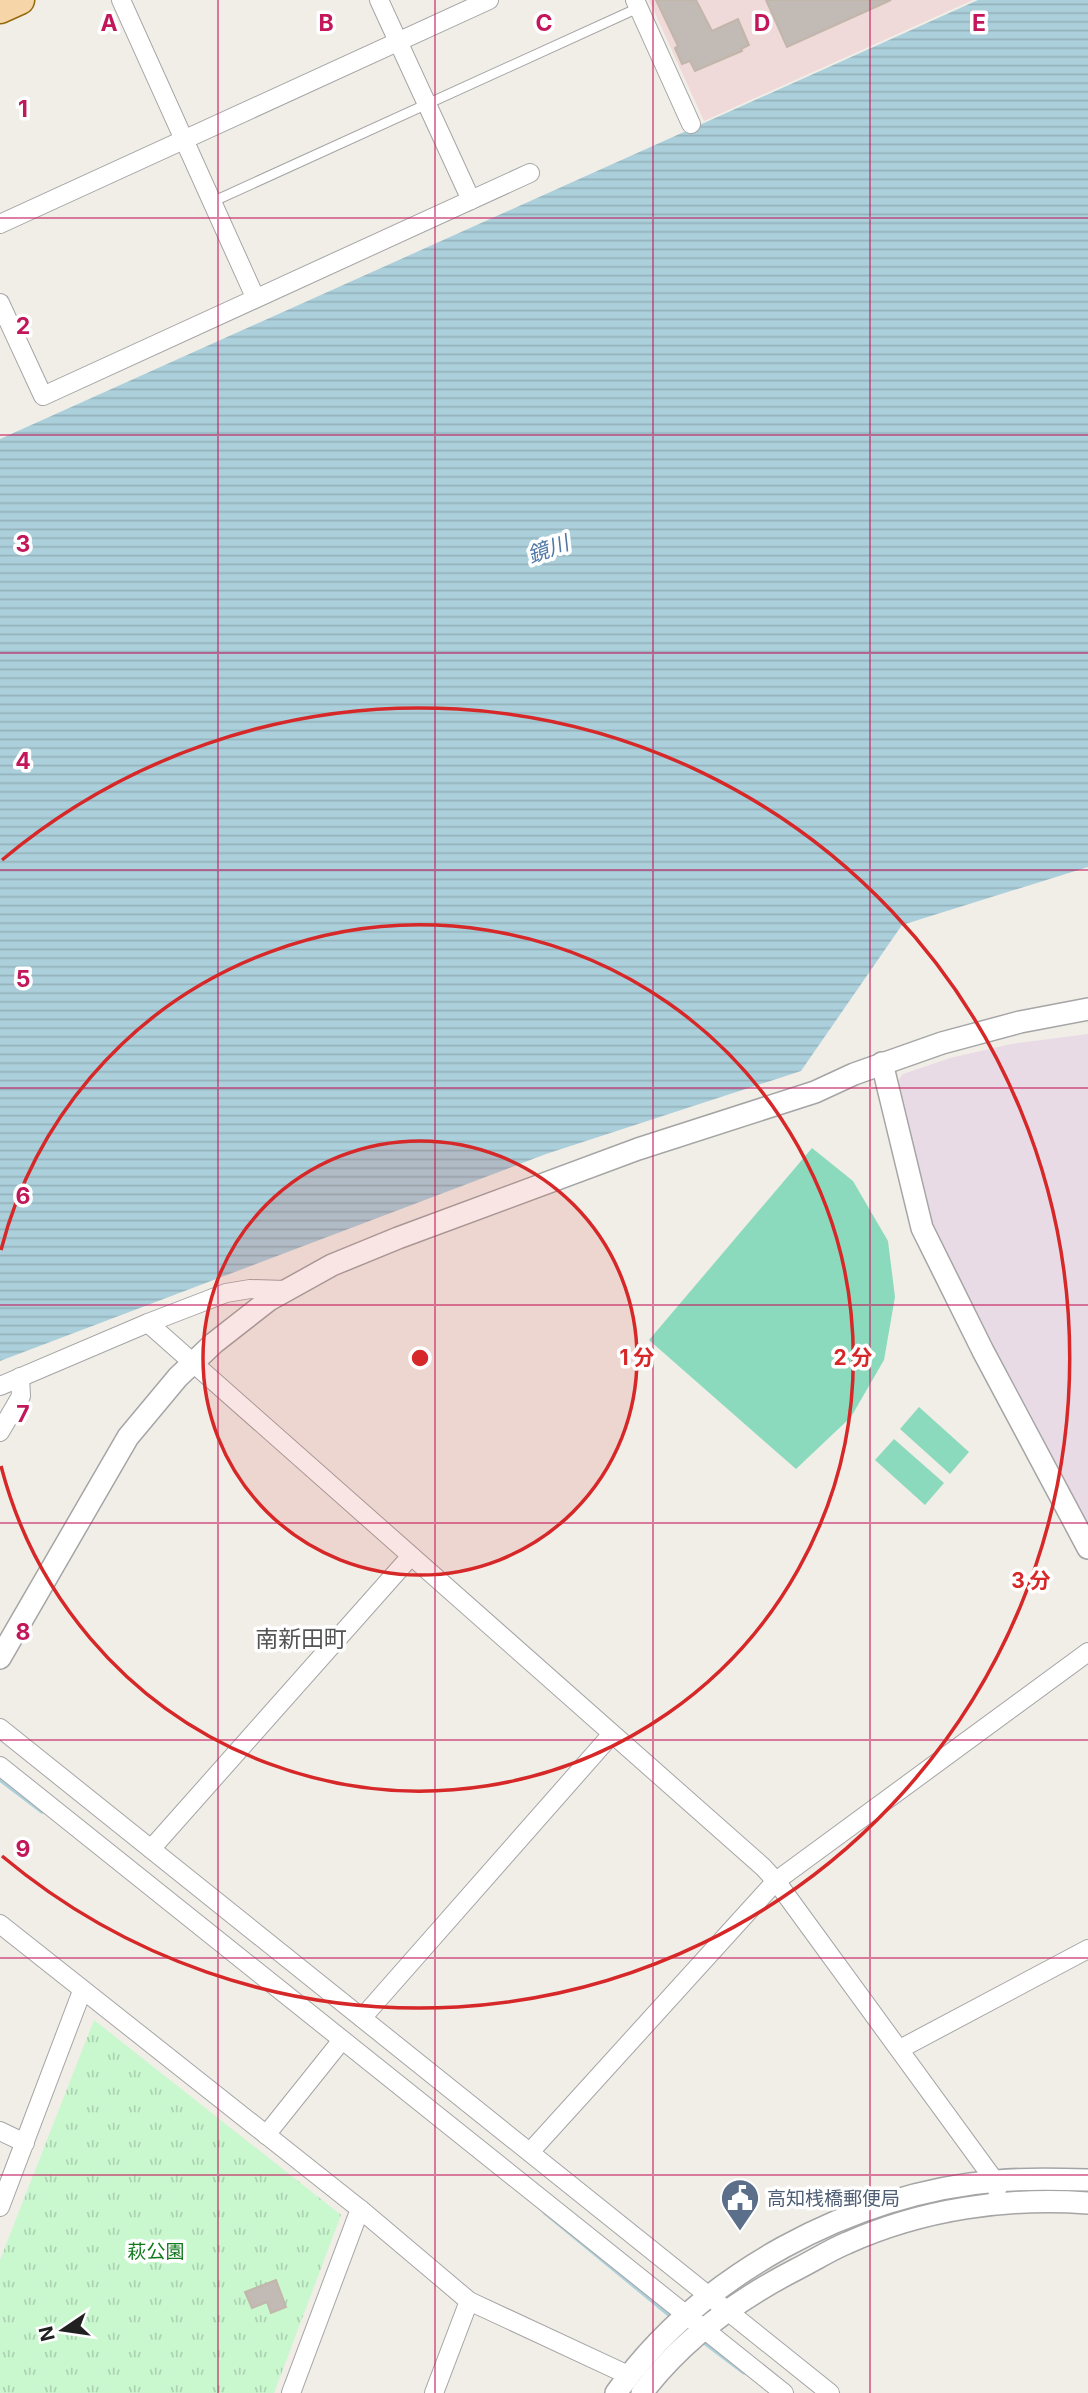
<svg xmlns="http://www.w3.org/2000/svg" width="1088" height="2393" font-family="Inter,'Noto Sans JP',sans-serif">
	<defs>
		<pattern id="park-tufts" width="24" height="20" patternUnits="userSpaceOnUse" patternTransform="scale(1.75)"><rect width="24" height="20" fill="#c9f7ce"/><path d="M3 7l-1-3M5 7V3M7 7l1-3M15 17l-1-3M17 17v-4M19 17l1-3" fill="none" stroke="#acd3b1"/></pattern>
		<pattern id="water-rules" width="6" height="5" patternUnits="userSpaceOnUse" patternTransform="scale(1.75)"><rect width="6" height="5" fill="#acd0db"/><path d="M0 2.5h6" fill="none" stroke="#94b2bc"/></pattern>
	</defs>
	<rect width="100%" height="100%" fill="#f1eee8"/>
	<path fill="#f0dad9" d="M649,0H973L704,121Z"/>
	<path fill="#e9dbe6" d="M1088,1034V1531L933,1230L896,1083L903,1074L950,1058L1011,1044Z"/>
	<path fill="url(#park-tufts)" d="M94,2020L341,2215L274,2393H0V2260Z"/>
	<g fill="#8cdabd">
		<path d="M812,1148L853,1181L888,1241L895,1297L884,1360L851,1417L796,1469L649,1340Z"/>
		<path d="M919,1407L969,1452L950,1474L900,1429Z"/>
		<path d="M894,1439L944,1483L925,1505L875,1460Z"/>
	</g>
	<path fill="url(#water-rules)" d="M978,0H1088V867L902,925L801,1071L546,1154L0,1361V439Z"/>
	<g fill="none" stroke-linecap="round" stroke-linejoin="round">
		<g stroke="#acd0db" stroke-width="5">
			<path d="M0,1779L42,1811"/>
			<path d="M545,2212L675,2319"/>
			<path d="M699,2338L744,2372"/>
		</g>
	</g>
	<g fill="#c1bab5" stroke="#c2b6ab" stroke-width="2">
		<path d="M656,0H696L712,31L738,19L749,45L741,49L742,51L695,71L690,61L682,64L675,48L678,46Z"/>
		<path d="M766,0H891L787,47Z"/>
		<path d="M276,2280L286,2307L271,2313L267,2302L252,2308L245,2292Z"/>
	</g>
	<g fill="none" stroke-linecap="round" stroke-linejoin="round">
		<g stroke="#a5a5a5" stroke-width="11">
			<path id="service" d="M212,202L638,8"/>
		</g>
		<g stroke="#a5a5a5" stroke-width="20">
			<g id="minor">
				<path d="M121,0L255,297"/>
				<path d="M379,0L471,200"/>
				<path d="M635,0L691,124"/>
				<path d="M0,224L489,0"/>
				<path d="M0,303L43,396L530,173"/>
				<path d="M148,1323L763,1867L776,1881L995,2181L997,2190"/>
				<path d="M0,1386L148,1323L226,1293L250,1289L286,1290"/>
				<path d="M0,1432L21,1396L20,1377"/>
				<path d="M0,1728L830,2393"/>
				<path d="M0,1766L784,2393"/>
				<path d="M151,1849L411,1556"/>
				<path d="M0,1924L360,2209L469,2301L628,2375"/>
				<path d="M362,2018L612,1734"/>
				<path d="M900,2049L1088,1949"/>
				<path d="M0,2131L25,2143"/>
				<path d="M266,2135L342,2040"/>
				<path d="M530,2152L776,1881L1088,1652"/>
				<path d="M0,2207L82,1991"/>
				<path d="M291,2393L360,2209"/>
				<path d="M434,2393L469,2301"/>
			</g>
		</g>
		<g stroke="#a5a5a5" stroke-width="24">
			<g id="tertiary">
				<path d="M882,1063L922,1228L983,1351L1088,1548"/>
				<path d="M0,1658L128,1437L178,1377L214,1343L269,1300L332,1265L398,1238L638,1149L815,1092L854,1074L942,1043L1020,1022L1088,1009"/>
				<path d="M616,2393C701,2274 852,2193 997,2181C1027,2178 1058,2179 1088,2180"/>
				<path d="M642,2393C682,2340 737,2300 795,2270C813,2261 830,2250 847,2243C923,2209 1007,2197 1088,2203"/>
			</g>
		</g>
		<g stroke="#94690a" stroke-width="31">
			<path id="primary" d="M0,9L20,0"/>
		</g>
		<use href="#service" stroke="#fff" stroke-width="9"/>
		<use href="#minor" stroke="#fff" stroke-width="18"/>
		<use href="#tertiary" stroke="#fff" stroke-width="21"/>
		<use href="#primary" stroke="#f6d6a8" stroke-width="28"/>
	</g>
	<path fill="none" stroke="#c2185b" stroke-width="2" stroke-opacity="0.55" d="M218,0V2393M435,0V2393M653,0V2393M870,0V2393M0,218H1088M0,435H1088M0,653H1088M0,870H1088M0,1088H1088M0,1305H1088M0,1523H1088M0,1740H1088M0,1958H1088M0,2175H1088"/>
	<circle cx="420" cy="1358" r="217" fill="#d62828" fill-opacity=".12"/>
	<g fill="none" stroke="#d62828" stroke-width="3.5">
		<circle cx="420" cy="1358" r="217"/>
		<path d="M1 1250A433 433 0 1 1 1 1466"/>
		<path d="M2 860A650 650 0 1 1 2 1856"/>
	</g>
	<defs>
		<g id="civic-pin" transform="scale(2.0125)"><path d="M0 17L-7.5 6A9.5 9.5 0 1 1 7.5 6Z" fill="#5c6f8a" stroke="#fff"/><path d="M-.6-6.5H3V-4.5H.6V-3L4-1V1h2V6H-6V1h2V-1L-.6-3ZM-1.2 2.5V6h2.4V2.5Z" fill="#fff"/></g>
	</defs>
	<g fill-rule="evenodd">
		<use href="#civic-pin" x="740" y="2198"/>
	</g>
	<g text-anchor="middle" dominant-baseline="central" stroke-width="7" stroke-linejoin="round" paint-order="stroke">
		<g font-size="19" fill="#4e5e75" stroke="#fff" text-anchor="start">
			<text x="767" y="2198">高知桟橋郵便局</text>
		</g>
		<g font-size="19" fill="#137b1e" stroke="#fff">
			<text x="156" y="2251">萩公園</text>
		</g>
		<g font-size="21" font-style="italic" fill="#4f78a4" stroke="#fff">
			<text transform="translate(548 549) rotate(-20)">鏡川</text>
		</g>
		<g font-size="23" fill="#545454" stroke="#fff">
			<text x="301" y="1639">南新田町</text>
		</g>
	</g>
	<g font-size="23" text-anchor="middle" font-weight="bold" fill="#c2185b" stroke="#fff" stroke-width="7" stroke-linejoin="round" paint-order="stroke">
		<text x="109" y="31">A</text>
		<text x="326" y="31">B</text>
		<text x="544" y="31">C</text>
		<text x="762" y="31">D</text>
		<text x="979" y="31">E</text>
		<text x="23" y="117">1</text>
		<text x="23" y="334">2</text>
		<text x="23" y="552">3</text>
		<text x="23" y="769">4</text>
		<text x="23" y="987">5</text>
		<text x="23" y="1204">6</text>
		<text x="23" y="1422">7</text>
		<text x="23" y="1640">8</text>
		<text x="23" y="1857">9</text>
	</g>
	<circle cx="420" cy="1358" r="10" fill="#d62828" stroke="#fff" stroke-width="3.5"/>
	<g font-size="21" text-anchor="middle" font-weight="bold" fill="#d62828" stroke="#fff" stroke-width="7" stroke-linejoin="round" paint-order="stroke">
		<text x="637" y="1365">1 分</text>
		<text x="853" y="1365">2 分</text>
		<text x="1031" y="1588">3 分</text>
	</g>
	<g transform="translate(63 2330) rotate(257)" stroke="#ffffff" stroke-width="5" paint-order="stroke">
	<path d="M0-5L12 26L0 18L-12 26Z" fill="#212121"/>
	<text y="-10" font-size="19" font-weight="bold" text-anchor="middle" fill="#212121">N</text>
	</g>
</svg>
